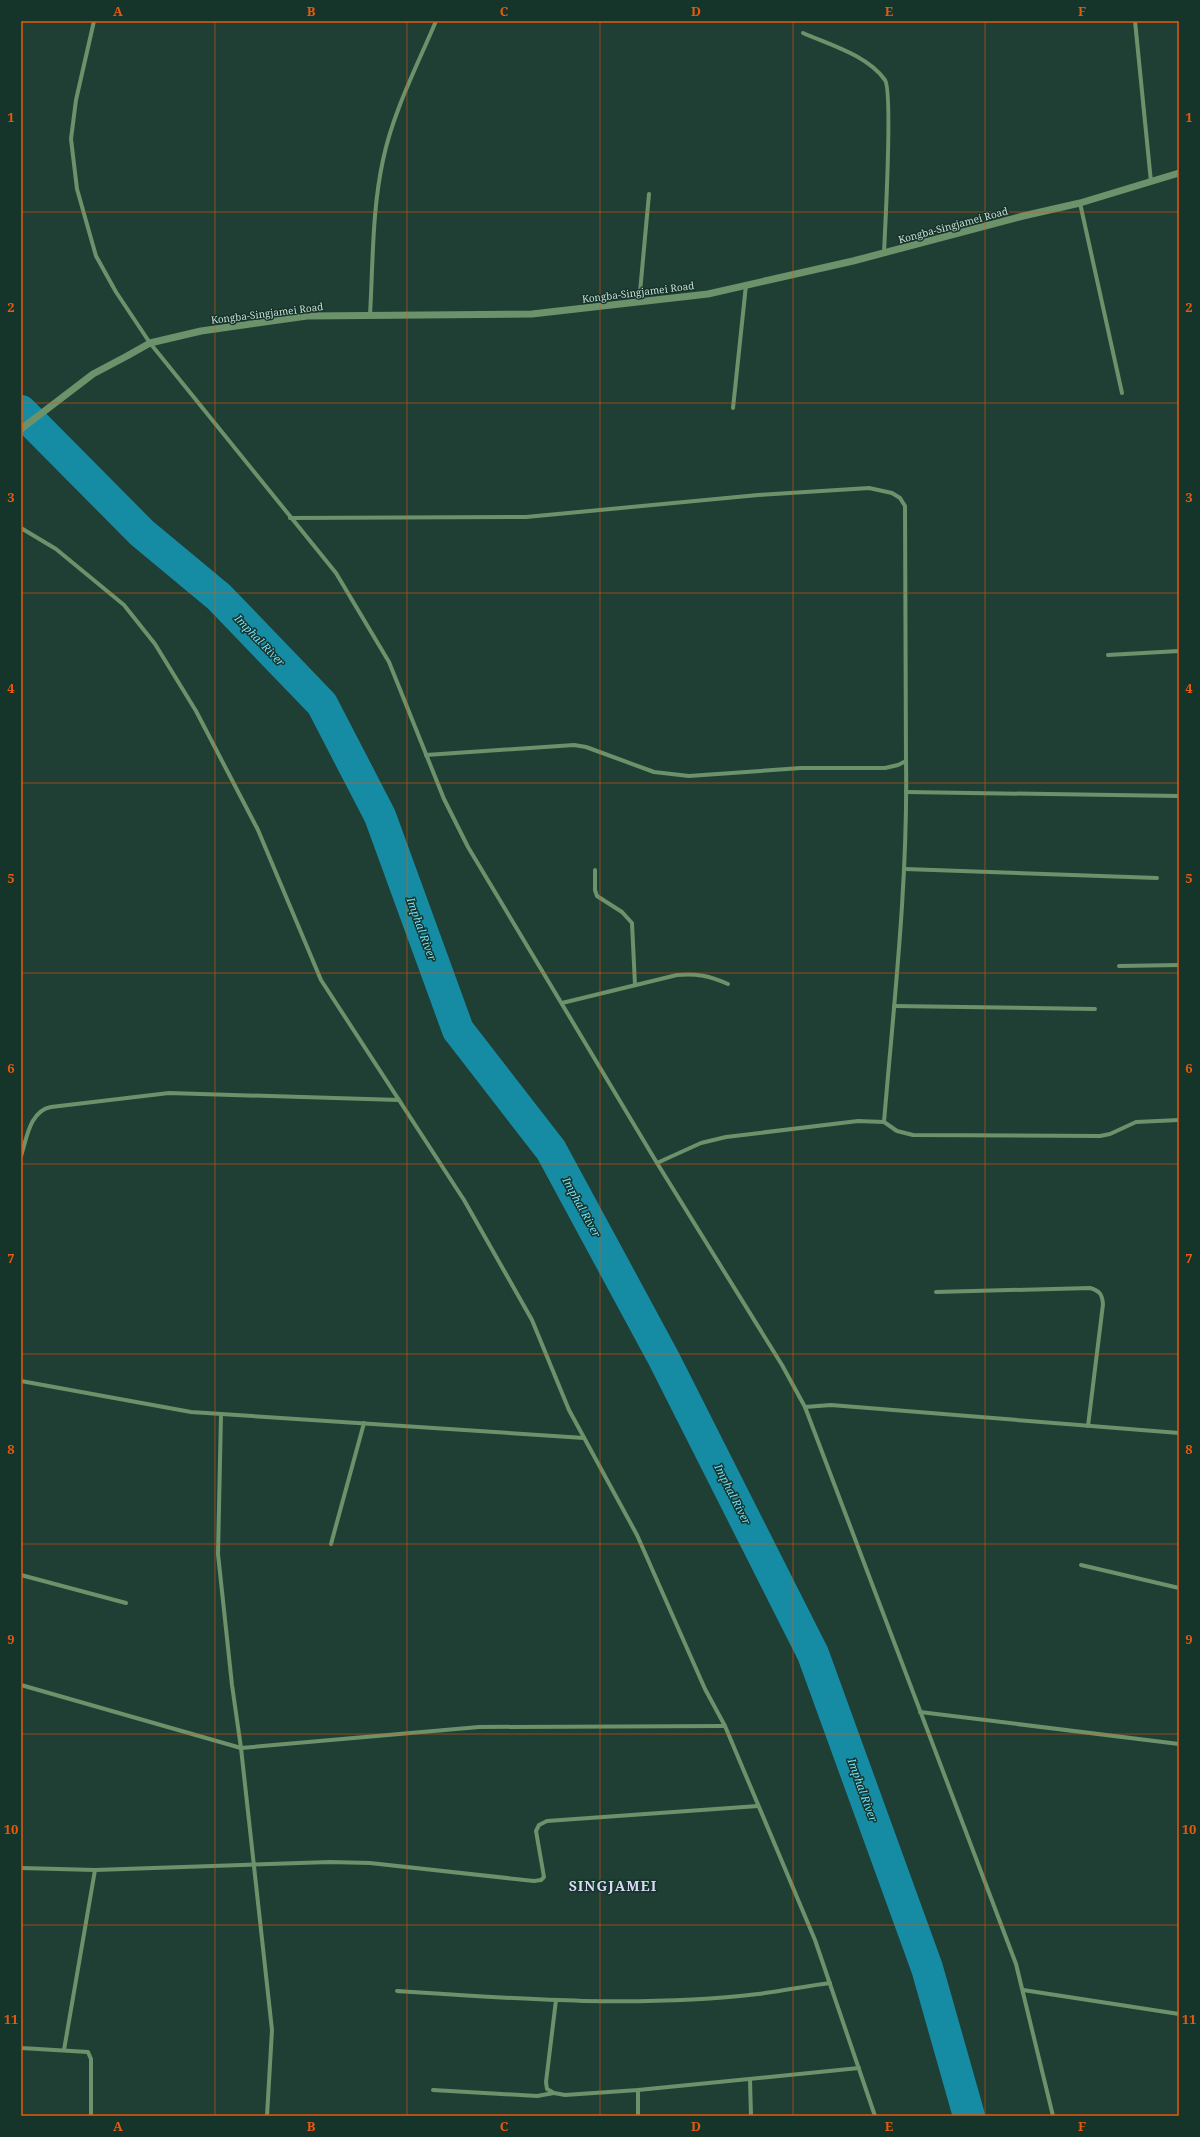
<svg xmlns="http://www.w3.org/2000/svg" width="1200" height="2137" font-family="'Noto Serif',serif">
	<rect width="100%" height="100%" fill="#203f34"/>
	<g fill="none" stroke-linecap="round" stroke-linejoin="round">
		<path stroke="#168ca4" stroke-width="32" d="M21,411L142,533L219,597L322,704L380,816L458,1030L551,1150L664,1359L813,1654L927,1968L969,2116"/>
		<g stroke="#6b926b" stroke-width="4">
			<path d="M94,21L76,100L71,139L77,189L96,256L116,292L150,343L336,573L389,662L444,799L468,847L657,1163L782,1365L805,1407L1016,1964L1053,2116"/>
			<path d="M1135,21L1151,182"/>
			<path d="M803,33C830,45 867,55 885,80C893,92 885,229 884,253"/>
			<path d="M1080,203L1122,393"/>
			<path d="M639,303L649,194"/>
			<path d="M370,315C373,264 372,210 383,160C393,112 417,66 436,21"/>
			<path d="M733,408L746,285"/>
			<path d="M290,518L526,517L758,495L869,488L892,493L900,498L905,506L906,761L898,765L885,768H801L689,776L654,772L586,747L574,745L426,755"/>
			<path d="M21,528L56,549L124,605L155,644L196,711L258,830L321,980L464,1200L532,1320L569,1410L637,1535L705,1689L725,1726L815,1940L875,2116"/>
			<path d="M1108,655L1179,651"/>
			<path d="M906,792L1179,796"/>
			<path d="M905,869L1157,878"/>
			<path d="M595,870V890L597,896L622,912L632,923L635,985"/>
			<path d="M1119,966L1179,965"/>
			<path d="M562,1003L677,975C696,973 710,976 728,984"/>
			<path d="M894,1006L1095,1009"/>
			<path d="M884,1122C894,1002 908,882 906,761"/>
			<path d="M21,1156C27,1137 30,1111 51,1107L169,1093L399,1100"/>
			<path d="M657,1163L701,1143L726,1137L858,1121L884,1122L897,1131L913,1135L1100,1136L1110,1134L1136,1122L1179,1120"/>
			<path d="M936,1292L1090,1288C1100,1291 1102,1294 1103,1304L1088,1426"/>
			<path d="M21,1381L191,1412L584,1438"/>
			<path d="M805,1407L831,1405L1179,1433"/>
			<path d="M221,1414L218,1554L232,1685L241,1748L272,2030L267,2116"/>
			<path d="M331,1544L364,1423"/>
			<path d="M1081,1565L1179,1588"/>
			<path d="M21,1575L126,1603"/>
			<path d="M21,1685L241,1748L479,1727L725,1726"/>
			<path d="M920,1712L1179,1744"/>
			<path d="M21,1868L95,1870L330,1862L370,1863L534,1881L541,1880L544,1877L536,1831L539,1825L547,1821L758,1806"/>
			<path d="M1023,1990L1179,2014"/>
			<path d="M397,1991C516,1999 639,2008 758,1994C782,1991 806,1986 830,1983"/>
			<path d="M556,2000L546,2082L547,2089L554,2093L565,2095L638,2090L859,2068"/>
			<path d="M21,2048L88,2052L91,2059V2116"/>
			<path d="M64,2050L95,1870"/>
			<path d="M750,2080L751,2116"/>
			<path d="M433,2090L537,2096L554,2093"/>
			<path d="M638,2116V2090"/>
		</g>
		<path stroke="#6b926b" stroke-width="7" d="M21,429L93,374L127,356L150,343L201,331L307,316L532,314L708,294L853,261L1023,216L1080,203L1179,173"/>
	</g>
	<path fill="none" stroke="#e8590c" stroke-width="1" stroke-opacity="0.55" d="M215,21V2116M407,21V2116M600,21V2116M793,21V2116M985,21V2116M21,212H1179M21,403H1179M21,593H1179M21,783H1179M21,973H1179M21,1164H1179M21,1354H1179M21,1544H1179M21,1734H1179M21,1925H1179"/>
	<g text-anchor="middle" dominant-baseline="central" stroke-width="3" stroke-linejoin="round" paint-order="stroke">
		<g font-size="10" fill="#cbddd5" stroke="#15342a">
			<text transform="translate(953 225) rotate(-15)">Kongba-Singjamei Road</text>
			<text transform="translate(638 292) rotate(-7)">Kongba-Singjamei Road</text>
			<text transform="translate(267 313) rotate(-7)">Kongba-Singjamei Road</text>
		</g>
		<g font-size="11" font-style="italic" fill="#74dff9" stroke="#15342a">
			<text transform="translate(260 640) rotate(46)">Imphal River</text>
			<text transform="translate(422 929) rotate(70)">Imphal River</text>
			<text transform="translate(582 1207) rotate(61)">Imphal River</text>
			<text transform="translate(733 1494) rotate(63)">Imphal River</text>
			<text transform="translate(863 1790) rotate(70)">Imphal River</text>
		</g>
		<g font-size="14" font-weight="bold" letter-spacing="1" fill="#d9d9f6" stroke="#15342a">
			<text x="613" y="1885">SINGJAMEI</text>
		</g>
	</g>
	<rect width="1200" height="2137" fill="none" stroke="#15342a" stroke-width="44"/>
	<rect x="22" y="22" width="1156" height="2093" fill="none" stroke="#e8590c" stroke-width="1.5"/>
	<g font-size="13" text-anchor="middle" font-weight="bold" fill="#e8590c">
		<text x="118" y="16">A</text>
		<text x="311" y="16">B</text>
		<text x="504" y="16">C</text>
		<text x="696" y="16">D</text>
		<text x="889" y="16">E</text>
		<text x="1082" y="16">F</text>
		<text x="11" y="122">1</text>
		<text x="1189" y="122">1</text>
		<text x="11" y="312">2</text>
		<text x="1189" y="312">2</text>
		<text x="11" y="502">3</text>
		<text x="1189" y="502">3</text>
		<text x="11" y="693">4</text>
		<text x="1189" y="693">4</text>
		<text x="11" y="883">5</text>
		<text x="1189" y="883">5</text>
		<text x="11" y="1073">6</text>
		<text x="1189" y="1073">6</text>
		<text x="11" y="1263">7</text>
		<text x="1189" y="1263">7</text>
		<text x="11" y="1454">8</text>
		<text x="1189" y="1454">8</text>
		<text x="11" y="1644">9</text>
		<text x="1189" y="1644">9</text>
		<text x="11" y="1834">10</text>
		<text x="1189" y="1834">10</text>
		<text x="11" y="2024">11</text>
		<text x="1189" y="2024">11</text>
		<text x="118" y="2131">A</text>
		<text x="311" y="2131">B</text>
		<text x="504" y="2131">C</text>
		<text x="696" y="2131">D</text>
		<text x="889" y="2131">E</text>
		<text x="1082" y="2131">F</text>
	</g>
</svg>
